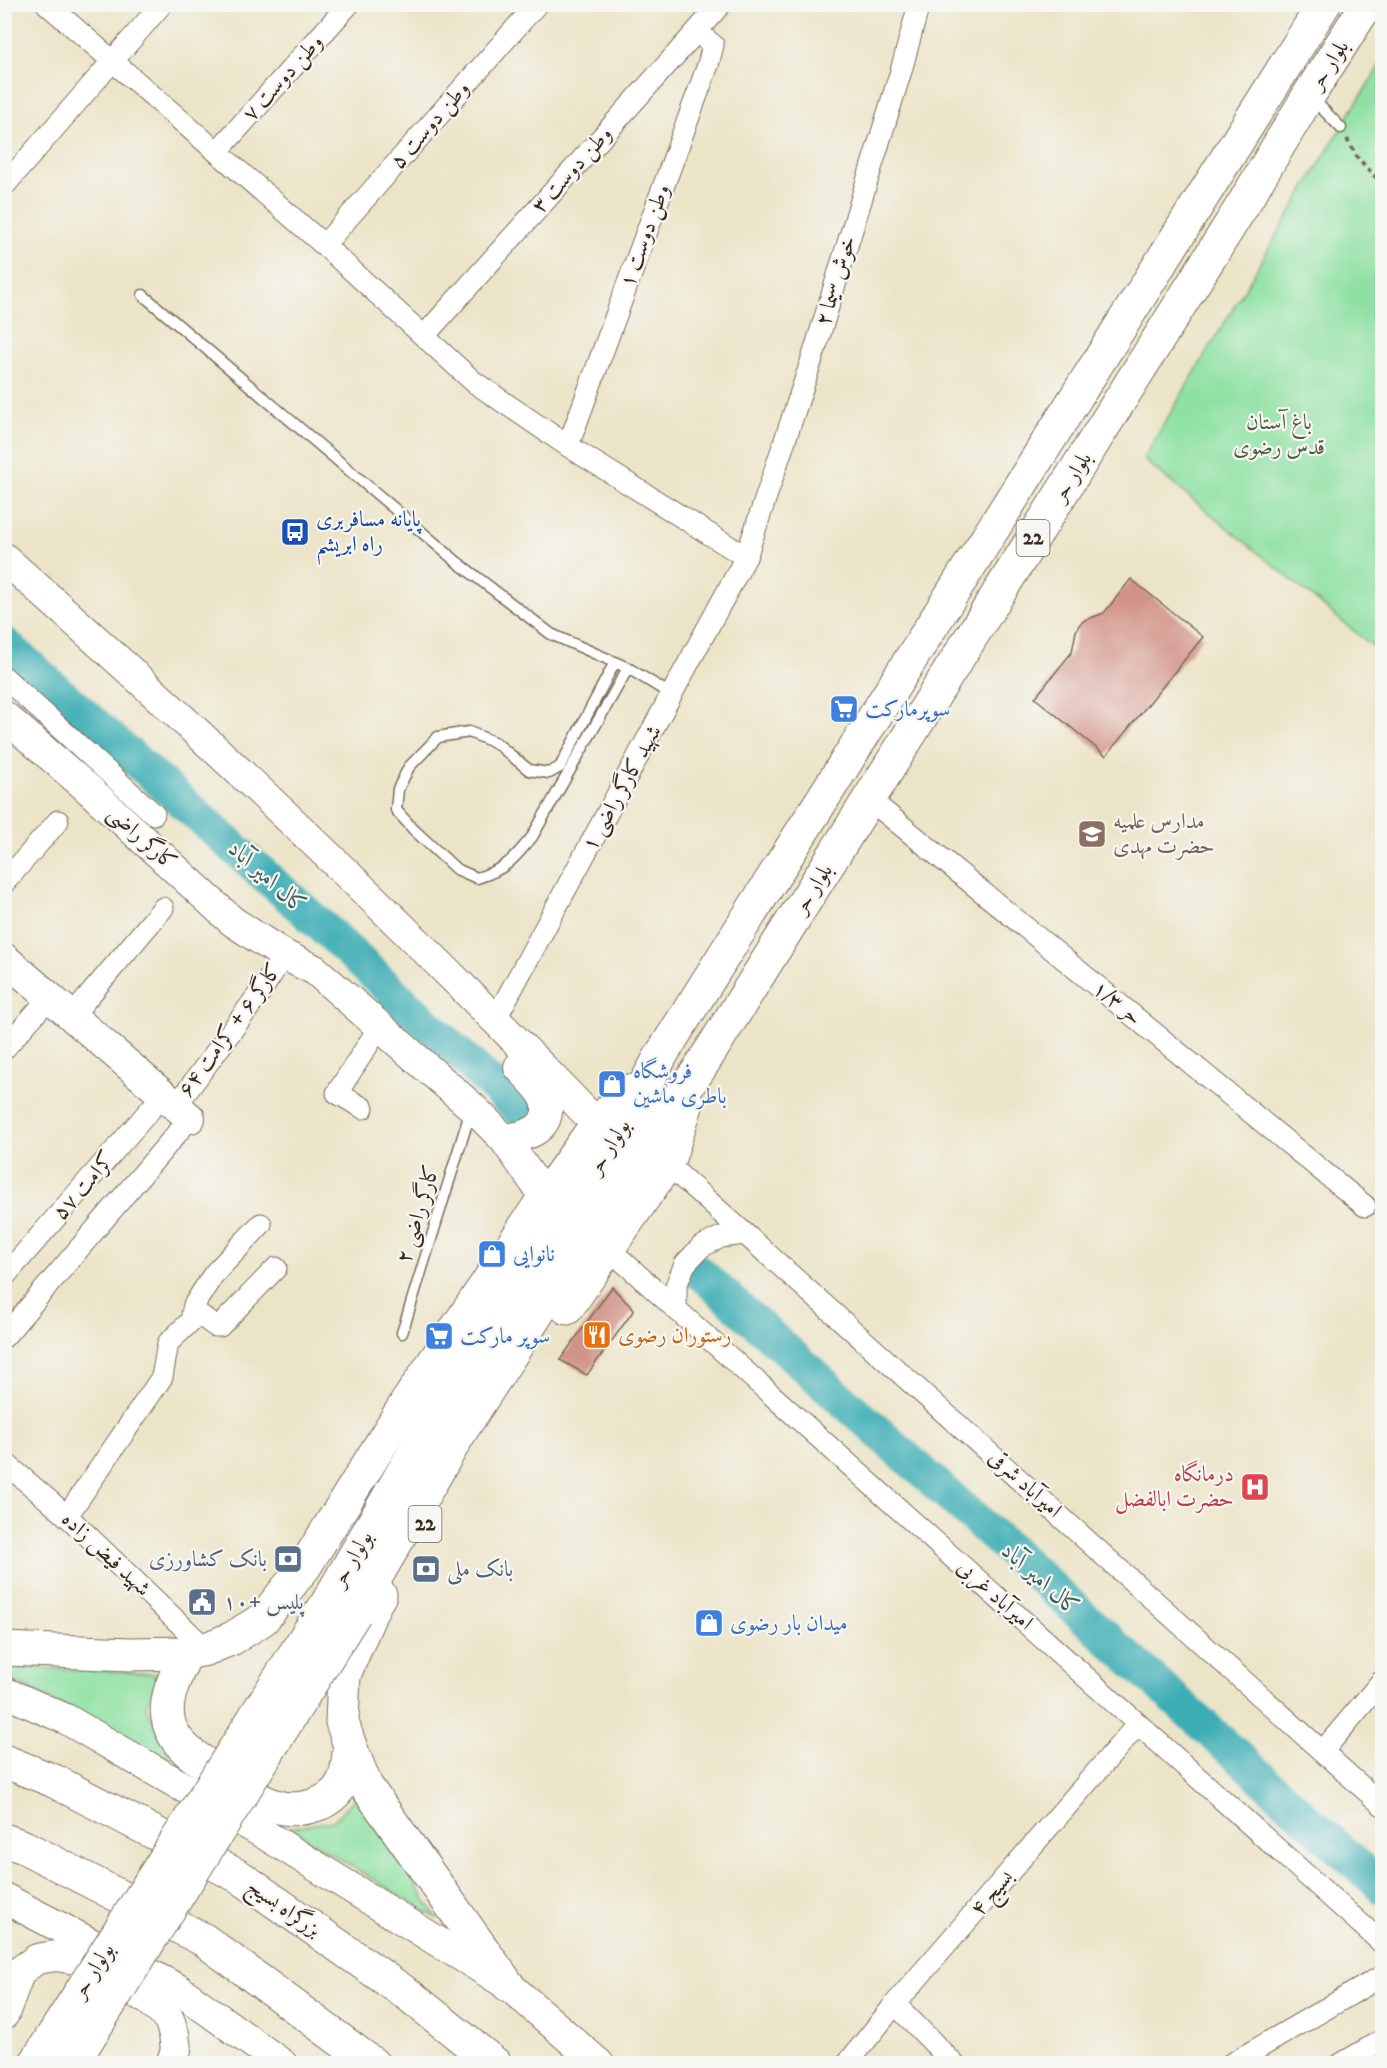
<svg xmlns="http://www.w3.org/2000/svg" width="1387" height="2068" font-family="'IM FELL DW Pica',Amiri,serif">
	<rect width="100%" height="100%" fill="#f6f6f2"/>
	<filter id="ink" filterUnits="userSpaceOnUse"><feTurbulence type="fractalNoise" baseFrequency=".0167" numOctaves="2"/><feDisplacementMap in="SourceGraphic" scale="12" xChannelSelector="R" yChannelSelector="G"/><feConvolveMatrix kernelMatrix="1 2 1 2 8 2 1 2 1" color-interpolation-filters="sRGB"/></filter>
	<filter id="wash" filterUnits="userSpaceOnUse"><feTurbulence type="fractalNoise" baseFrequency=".008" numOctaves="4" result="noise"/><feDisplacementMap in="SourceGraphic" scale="24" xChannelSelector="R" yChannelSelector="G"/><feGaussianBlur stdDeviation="1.35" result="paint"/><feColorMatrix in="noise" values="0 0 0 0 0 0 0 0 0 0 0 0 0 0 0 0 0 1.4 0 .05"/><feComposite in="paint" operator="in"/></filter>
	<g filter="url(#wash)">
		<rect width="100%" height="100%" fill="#ece4c7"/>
		<g fill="#8ee1a2" stroke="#648660" stroke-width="1.5">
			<path d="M1382,62V654L1143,459L1341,128Z"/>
			<path d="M4,1666L159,1674L146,1706L171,1761L5,1677Z"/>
			<path d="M356,1797L438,1919L289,1828L333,1821Z"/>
		</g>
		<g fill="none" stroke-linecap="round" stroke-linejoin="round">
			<g stroke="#3caeb5" stroke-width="34">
				<path d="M4,643L326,930L528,1118"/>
				<path d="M699,1272L1011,1551L1382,1887"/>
			</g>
		</g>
		<g id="blocks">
			<g fill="#d29387">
				<path d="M1131,579L1203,637L1106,756L1035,698L1072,652L1076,631L1079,625L1085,620L1104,613Z"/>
				<path d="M612,1287L634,1310L587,1375L560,1360Z"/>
			</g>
		</g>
	</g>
	<g filter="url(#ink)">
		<use href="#blocks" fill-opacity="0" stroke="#796b59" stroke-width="1.5"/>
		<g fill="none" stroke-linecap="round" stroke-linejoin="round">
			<g stroke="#796b59" stroke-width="13">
				<g id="lane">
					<path d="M1312,98L1341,128"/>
					<path d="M143,295L457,562L551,634L628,668L672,695"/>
					<path d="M615,662L560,767L549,773L529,770L496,743L469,732L438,737L409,767L398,789L396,810L413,829L456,869L477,878C506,869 513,860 532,837L628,668"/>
					<path d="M402,1333L471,1110"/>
				</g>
			</g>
			<g stroke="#796b59" stroke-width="23">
				<g id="street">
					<path d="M47,4L324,245L474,382L568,446L746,557"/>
					<path d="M217,152L349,4"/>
					<path d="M4,186L162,4"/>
					<path d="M324,245L537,4"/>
					<path d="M424,336L721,4"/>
					<path d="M568,446L708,65L713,45L698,33"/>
					<path d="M4,677L154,814"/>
					<path d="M869,799L1365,1206"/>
					<path d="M4,883L58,821"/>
					<path d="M72,1016L163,908"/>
					<path d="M496,1018L746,557L813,356L901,71L919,4"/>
					<path d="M4,1049L50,997"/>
					<path d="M176,1106L261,991L284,955"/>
					<path d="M363,1108L337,1093L380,1026"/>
					<path d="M667,1164L1382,1805"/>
					<path d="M608,1248L1382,1943"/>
					<path d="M4,1277L163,1095"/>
					<path d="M676,1309V1286L685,1264L701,1247L721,1237L745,1234"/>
					<path d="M193,1310L215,1326H220L276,1268"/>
					<path d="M4,1337L190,1118"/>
					<path d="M4,1462L67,1516L206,1649"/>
					<path d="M67,1516L158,1383L162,1377L168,1343L191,1321L194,1305L213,1275L261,1224"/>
					<path d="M1323,1751L1382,1681"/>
					<path d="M895,2004L954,2064"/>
					<path d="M847,2064L895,2004L1138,1724"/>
					<path d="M1231,2064L1382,1976"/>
					<path d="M1341,2064L1382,2040"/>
				</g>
			</g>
			<g stroke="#796b59" stroke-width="32">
				<g id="secondary">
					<path d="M4,558C209,739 408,927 597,1124"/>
					<path d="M4,716L86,787L232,921L284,955L315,970L472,1107L504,1139L545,1197"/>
					<path d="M4,958L190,1118"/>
					<path d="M504,1139C523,1137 550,1131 547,1105C546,1093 527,1076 519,1067"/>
					<path d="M4,1692L66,1719L264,1834L508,1985L599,2064"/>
					<path d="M4,1898L178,1989L282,2064"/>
					<path d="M4,2014L20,1971L37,1959L55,1956L76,1959L149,2000L169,2019L174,2034L176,2050L171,2064"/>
				</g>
			</g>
			<g stroke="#796b59" stroke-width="35">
				<g id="primary">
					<path d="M567,1308L667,1164L687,1103"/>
					<path d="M380,1595L374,1605L344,1675L342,1722L350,1746L366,1786L508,1985"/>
					<path d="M329,1600L433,1420L579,1193L611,1147L663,1052L1324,4"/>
					<path d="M355,1613L459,1434L637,1160L657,1126L698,1071L1244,203L1309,95L1367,4"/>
					<path d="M4,1649L131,1654L186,1653L206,1649L233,1638L263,1619L305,1566L407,1402L545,1197L597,1124L628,1091"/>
					<path d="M186,1653C177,1674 162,1700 169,1723C176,1749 203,1762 224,1776C253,1796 278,1818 315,1805C326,1802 338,1793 343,1782C348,1773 348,1757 350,1746"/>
				</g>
			</g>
			<g stroke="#796b59" stroke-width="35">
				<g id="highway">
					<path d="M4,1761L54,1781L240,1877L410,1996L495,2064"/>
					<path d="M4,1840L24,1847L204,1940L373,2064"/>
				</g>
			</g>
			<path stroke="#796b59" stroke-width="4" stroke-dasharray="4.5 4.5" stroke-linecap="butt" d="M1347,139L1357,157L1382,184"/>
			<use href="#lane" stroke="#fff" stroke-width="10"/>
			<use href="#street" stroke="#fff" stroke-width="21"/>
			<use href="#secondary" stroke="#fff" stroke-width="30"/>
			<use href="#primary" stroke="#fff" stroke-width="33"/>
			<use href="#highway" stroke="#fff" stroke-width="33"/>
			<g stroke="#796b59" stroke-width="35" stroke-linecap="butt">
				<g id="primary-bridge">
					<path d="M35,2064L329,1600"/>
					<path d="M72,2064L355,1613"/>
				</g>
			</g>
			<use href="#primary-bridge" stroke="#fff" stroke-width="33"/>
		</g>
	</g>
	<defs>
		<g id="bus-square" transform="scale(1.5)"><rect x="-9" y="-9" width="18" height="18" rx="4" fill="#1a4fb4" stroke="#f6f6f2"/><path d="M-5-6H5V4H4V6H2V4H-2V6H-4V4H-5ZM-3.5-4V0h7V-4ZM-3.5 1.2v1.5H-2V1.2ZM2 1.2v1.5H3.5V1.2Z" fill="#fff"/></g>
		<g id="supermarket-square" transform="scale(1.5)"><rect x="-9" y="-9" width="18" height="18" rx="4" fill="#3f7fe0" stroke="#f6f6f2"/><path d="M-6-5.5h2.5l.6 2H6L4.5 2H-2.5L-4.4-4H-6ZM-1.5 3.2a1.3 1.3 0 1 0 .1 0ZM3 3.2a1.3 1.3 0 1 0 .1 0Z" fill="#fff"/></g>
		<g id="university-square" transform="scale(1.5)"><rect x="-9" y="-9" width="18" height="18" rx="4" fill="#8d6e63" stroke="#f6f6f2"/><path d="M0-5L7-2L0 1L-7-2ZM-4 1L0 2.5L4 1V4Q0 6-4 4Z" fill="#fff"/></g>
		<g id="shop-square" transform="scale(1.5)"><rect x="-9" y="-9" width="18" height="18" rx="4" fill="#3f7fe0" stroke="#f6f6f2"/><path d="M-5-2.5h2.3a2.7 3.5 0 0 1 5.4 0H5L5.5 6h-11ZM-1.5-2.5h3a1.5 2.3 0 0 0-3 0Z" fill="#fff"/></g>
		<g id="restaurant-square" transform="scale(1.5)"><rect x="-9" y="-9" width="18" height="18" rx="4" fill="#e8710a" stroke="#f6f6f2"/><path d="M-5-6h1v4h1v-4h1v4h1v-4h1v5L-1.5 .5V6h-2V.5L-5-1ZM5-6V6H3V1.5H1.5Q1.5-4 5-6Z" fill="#fff"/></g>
		<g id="hospital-square" transform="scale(1.5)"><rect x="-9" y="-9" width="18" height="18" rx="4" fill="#e0444e" stroke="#f6f6f2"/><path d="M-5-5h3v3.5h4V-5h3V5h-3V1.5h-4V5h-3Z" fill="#fff"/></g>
		<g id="bank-square" transform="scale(1.5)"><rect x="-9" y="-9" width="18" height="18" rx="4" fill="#5c6f8a" stroke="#f6f6f2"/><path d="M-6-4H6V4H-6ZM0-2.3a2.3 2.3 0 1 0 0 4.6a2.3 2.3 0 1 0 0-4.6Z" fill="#fff"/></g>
		<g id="civic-square" transform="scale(1.5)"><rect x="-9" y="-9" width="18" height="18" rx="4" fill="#5c6f8a" stroke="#f6f6f2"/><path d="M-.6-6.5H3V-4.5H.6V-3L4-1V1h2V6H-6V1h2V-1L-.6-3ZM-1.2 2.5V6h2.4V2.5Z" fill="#fff"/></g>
	</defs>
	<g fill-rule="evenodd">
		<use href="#bus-square" x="295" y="532"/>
		<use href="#supermarket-square" x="844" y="709"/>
		<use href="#university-square" x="1092" y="834"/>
		<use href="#shop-square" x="612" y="1084"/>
		<use href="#shop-square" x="492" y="1254"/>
		<use href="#restaurant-square" x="597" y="1335"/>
		<use href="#supermarket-square" x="439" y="1336"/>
		<use href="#hospital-square" x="1255" y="1487"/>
		<use href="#bank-square" x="288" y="1559"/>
		<use href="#bank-square" x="426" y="1569"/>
		<use href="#civic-square" x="202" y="1602"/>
		<use href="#shop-square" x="709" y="1623"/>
	</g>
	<g text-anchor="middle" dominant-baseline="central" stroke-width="4.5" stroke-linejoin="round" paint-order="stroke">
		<g fill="#f6f6f2" stroke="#73675e" stroke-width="1.5">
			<rect x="1016.5" y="520" width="33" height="36" rx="4.5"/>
			<rect x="408.5" y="1506" width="33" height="36" rx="4.5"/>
		</g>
		<g font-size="21" font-weight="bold" fill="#3b2a1e">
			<text x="1033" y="538">22</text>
			<text x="425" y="1524">22</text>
		</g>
		<g font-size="22" fill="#3b2a1e" stroke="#f6f6f2">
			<text transform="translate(1329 65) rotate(-57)">بلوار حر</text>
			<text transform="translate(283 78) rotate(-48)">وطن دوست ۷</text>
			<text transform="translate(430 125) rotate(-49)">وطن دوست ۵</text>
			<text transform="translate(572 170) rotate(-48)">وطن دوست ۳</text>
			<text transform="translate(645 236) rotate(-70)">وطن دوست ۱</text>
			<text transform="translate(836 281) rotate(-73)">خوش سیما ۲</text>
			<text transform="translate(1072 477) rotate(-58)">بلوار حر</text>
			<text transform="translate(622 788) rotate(-61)">شهید کارگر راضی ۱</text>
			<text transform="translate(142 838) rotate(42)">کارگر راضی</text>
			<text transform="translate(813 889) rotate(-58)">بلوار حر</text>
			<text transform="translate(1117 1003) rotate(39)">حر ۱/۳</text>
			<text transform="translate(230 1030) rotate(-54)">کارگر ۶ + کرامت ۶۴</text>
			<text transform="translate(609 1147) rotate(-58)">بولوار حر</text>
			<text transform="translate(84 1186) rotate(-49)">کرامت ۵۷</text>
			<text transform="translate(418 1214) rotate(-73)">کارگر راضی ۲</text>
			<text transform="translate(1025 1484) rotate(42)">امیرآباد شرقی</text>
			<text transform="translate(106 1554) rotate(43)">شهید فیض زاده</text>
			<text transform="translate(352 1559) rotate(-60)">بولوار حر</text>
			<text transform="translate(995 1595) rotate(42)">امیرآباد غربی</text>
			<text transform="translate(992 1893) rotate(-49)">بسیج ۴</text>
			<text transform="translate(284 1908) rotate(35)">بزرگراه بسیج</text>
			<text transform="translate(93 1971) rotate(-58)">بولوار حر</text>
		</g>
		<g font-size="22" fill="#50583f" stroke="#f6f6f2">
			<text x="1279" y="422">باغ آستان<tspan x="1279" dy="25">قدس رضوی</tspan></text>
		</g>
		<g font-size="22" fill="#164399" stroke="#f6f6f2" text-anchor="start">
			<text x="316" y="519">پایانه مسافربری<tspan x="316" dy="25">راه ابریشم</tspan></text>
		</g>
		<g font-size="22" fill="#366cbe" stroke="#f6f6f2" text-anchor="start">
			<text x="865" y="709">سوپرمارکت</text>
			<text x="633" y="1071">فروشگاه<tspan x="633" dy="25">باطری ماشین</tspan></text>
			<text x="513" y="1254">نانوایی</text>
			<text x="460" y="1336">سوپر مارکت</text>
			<text x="730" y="1623">میدان بار رضوی</text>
		</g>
		<g font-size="22" fill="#785e54" stroke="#f6f6f2" text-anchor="start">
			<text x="1113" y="821">مدارس علمیه<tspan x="1113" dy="25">حضرت مهدی</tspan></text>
		</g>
		<g font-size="22" fill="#c56008" stroke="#f6f6f2" text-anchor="start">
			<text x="618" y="1335">رستوران رضوی</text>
		</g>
		<g font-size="22" fill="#be3a42" stroke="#f6f6f2" text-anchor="end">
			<text x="1234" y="1474">درمانگاه<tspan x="1234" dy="25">حضرت ابالفضل</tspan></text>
		</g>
		<g font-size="22" fill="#4e5e75" stroke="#f6f6f2" text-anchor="start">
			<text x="267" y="1559" text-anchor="end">بانک کشاورزی</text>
			<text x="447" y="1569">بانک ملی</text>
			<text x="223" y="1602">پلیس +۱۰</text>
		</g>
		<g font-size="24" font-style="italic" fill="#3b5f5a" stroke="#f6f6f2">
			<text transform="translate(268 878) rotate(42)">کال امیر آباد</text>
			<text transform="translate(1041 1580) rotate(42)">کال امیر آباد</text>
		</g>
	</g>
	<rect width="1387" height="2068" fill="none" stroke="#f6f6f2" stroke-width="24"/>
</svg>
